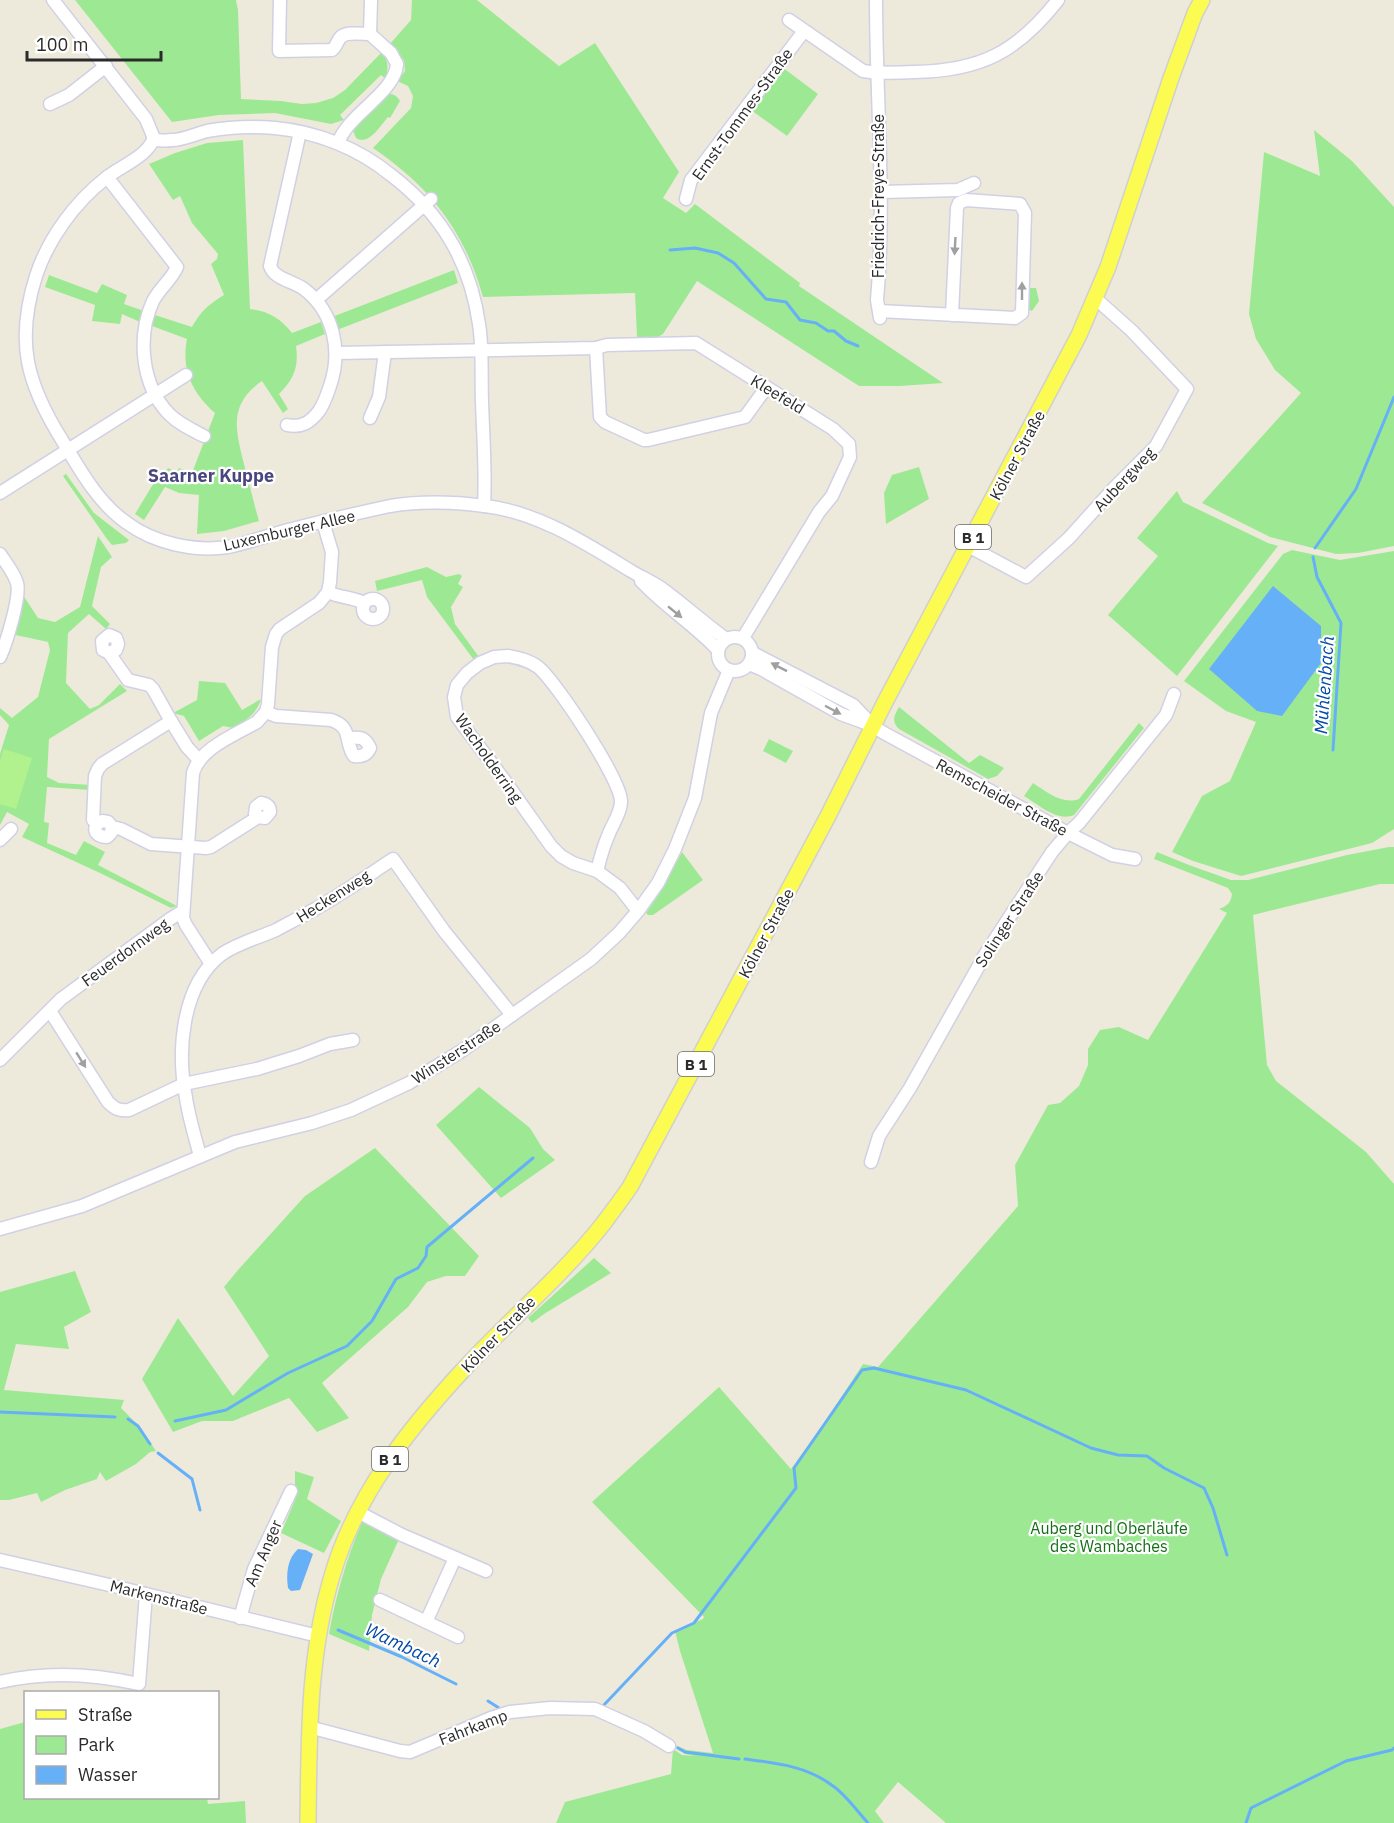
<svg xmlns="http://www.w3.org/2000/svg" width="1394" height="1823" font-family="'IBM Plex Sans',sans-serif">
	<rect width="100%" height="100%" fill="#eeeadb"/>
	<g fill="#9de993">
		<path d="M75,0H236L238,10L241,99L281,101L302,104L316,103L333,98L345,90L382,52C389,61 388,68 386,79L381,75L340,115L344,120L331,124L275,113L219,115L172,122Z"/>
		<path d="M412,0H477L559,66L595,43L679,172L663,198L686,213L695,204L800,283L799,286L943,383L900,386H859L697,281L663,334L658,337H637L635,293L483,297C464,230 430,187 373,148L411,108L413,96L408,86L397,81L405,71L404,60L389,45L411,20Z"/>
		<path d="M782,67L818,94L787,136L751,110Z"/>
		<path d="M386,94C393,94 396,94 400,101L390,118L388,117C380,126 369,146 356,138L353,131L356,125Z"/>
		<path d="M1314,130L1352,161L1394,207V546L1358,553L1336,554L1270,537L1202,503L1301,393L1275,370L1256,339L1249,314L1264,152L1320,176Z"/>
		<path d="M243,140L250,309C268,311 280,318 292,333L321,322L325,334L296,346C299,367 294,379 279,394L288,409L283,413L262,381C227,405 236,432 245,468C250,486 254,504 259,521L224,531L197,534L199,495L179,493L165,487L144,520L135,514L161,471L165,473L168,468L177,472L179,468L192,473L215,413C192,393 181,369 187,339L152,326L155,315L192,327C201,311 208,305 224,295L211,264L217,259L218,254L192,223L180,196L173,200L149,164L175,153L207,143Z"/>
		<path d="M454,270L458,283L337,330L332,317Z"/>
		<path d="M49,275L97,293L102,284L127,295L124,304L144,311L140,322L122,314L120,324L92,321L95,305L45,287Z"/>
		<path d="M1027,288H1036L1039,301L1032,311L1026,308Z"/>
		<path d="M919,467L929,499L886,524L884,493L892,475Z"/>
		<path d="M66,474L94,513L129,540L126,543L112,545L107,539L63,476Z"/>
		<path d="M1177,491L1183,502L1268,543L1278,546L1177,676L1108,615L1158,556L1137,538Z"/>
		<path d="M98,536L112,557L101,567L92,606L110,624L106,629L89,614L68,633L66,683L90,709L99,705L120,684L127,691L49,739L47,777L59,783L91,785L90,790L47,787L44,822L49,823L47,843L76,855L84,841L105,852L98,865L177,906L171,908L100,873L22,837L29,824L7,812L0,825V754L9,725L0,715V708L12,718L38,697L50,650L48,642L11,634L21,592L38,618L55,622L80,607Z"/>
		<path d="M1292,550L1340,560L1394,551V829L1372,843L1241,876L1193,861L1172,852L1202,796L1230,781L1256,722L1226,711L1184,681L1283,554Z"/>
		<path d="M427,567L446,577L459,574L462,576L458,584L463,587L451,607L455,624L479,657L474,660L427,597L422,580L377,591L375,581Z"/>
		<path d="M199,681L225,683L242,710L261,699C256,715 246,720 233,728L223,726L199,741L184,716L173,713L197,700Z"/>
		<path d="M899,707L969,763L980,755L1004,768L997,776L988,779L899,729C891,721 894,716 899,707Z"/>
		<path d="M1139,723L1144,728L1074,815C1057,822 1039,805 1024,796L1033,783C1047,792 1062,805 1079,799Z"/>
		<path d="M769,739L793,751L786,763L763,751Z"/>
		<path d="M1389,847H1394V884H1380L1253,915L1267,1065L1276,1081L1366,1152L1394,1184V1823H946L898,1782L875,1811L884,1823H556L565,1802L671,1774L673,1749L682,1755L694,1756L685,1754L674,1747L675,1745L687,1750L713,1753L680,1651L675,1631L703,1619L704,1617L592,1502L719,1387L791,1469L822,1426L863,1364L878,1367L1018,1206L1015,1165L1048,1105L1060,1103L1079,1086L1088,1065V1049L1100,1030L1119,1027L1148,1040L1227,913L1219,909C1228,906 1231,902 1232,894L1228,888L1154,859L1157,852L1189,865L1231,880H1248L1347,855Z"/>
		<path d="M682,852L703,880L653,915H648L646,913L659,894Z"/>
		<path d="M479,1087L530,1128L543,1149L555,1160L501,1198L436,1125Z"/>
		<path d="M375,1148L479,1256L465,1276H446L427,1282L408,1307L322,1383L349,1418L317,1432L289,1398L233,1421H202L173,1432L142,1379L178,1318L233,1396L269,1356L224,1287L238,1270L305,1196Z"/>
		<path d="M594,1258L611,1273L544,1314L532,1323L528,1318Z"/>
		<path d="M75,1271L91,1312L64,1327L69,1349L16,1344L4,1390L124,1400L121,1408L140,1427L156,1451L150,1452L136,1464L106,1481L100,1472L97,1479L65,1490L41,1502L37,1493L9,1500H0V1292Z"/>
		<path d="M295,1471L314,1477L307,1499L341,1521L324,1553L281,1533L295,1500Z"/>
		<path d="M363,1520L399,1539L381,1579L372,1615L369,1651L329,1634C336,1594 347,1557 363,1520Z"/>
		<path d="M25,1722L26,1798H207L208,1804L245,1801L246,1823H0V1729Z"/>
	</g>
	<path fill="#b1f18e" d="M4,749L32,758L16,809L0,804V761Z"/>
	<g fill="#66b0f8">
		<path d="M1273,586L1321,626V663L1282,716L1257,711L1209,669Z"/>
		<path d="M298,1549L306,1550L313,1554L300,1590L291,1591L288,1588C286,1574 287,1559 298,1549Z"/>
	</g>
	<g fill="none" stroke-linecap="round" stroke-linejoin="round">
		<g stroke="#66b0f8" stroke-width="3">
			<path d="M670,250L695,248L718,253L734,263L766,299L786,302L800,320L816,323L828,331H834L846,341L858,346"/>
			<path d="M1315,548L1356,489L1394,397"/>
			<path d="M1313,557L1317,577L1341,623L1333,750"/>
			<path d="M0,1412L115,1417"/>
			<path d="M128,1419L138,1426L150,1444"/>
			<path d="M175,1421L226,1410L288,1373L347,1346L372,1321L396,1279L418,1268L426,1256L427,1247L533,1158"/>
			<path d="M158,1453L192,1479L200,1510"/>
			<path d="M338,1630L402,1657L456,1684"/>
			<path d="M488,1701L499,1708"/>
			<path d="M602,1707L672,1633L694,1623L796,1488L794,1468L862,1370L874,1368L966,1390L1091,1448L1118,1455L1147,1456L1164,1468L1204,1488L1213,1508L1227,1555"/>
			<path d="M678,1748L685,1752L739,1759"/>
			<path d="M745,1759C776,1763 807,1766 833,1786C846,1795 857,1811 868,1823"/>
			<path d="M1246,1823L1251,1808L1346,1761L1392,1750L1394,1748"/>
		</g>
		<g stroke="#d1d0e5" stroke-width="15">
			<g id="minor">
				<path d="M53,0L146,119L153,136V140"/>
				<path d="M280,0L279,51L332,50C337,46 336,43 340,38C345,31 363,34 370,34L391,53L397,64C395,93 349,113 338,143"/>
				<path d="M876,0C876,100 886,200 877,300L880,318"/>
				<path d="M789,20L863,71C880,74 897,73 914,72C981,71 1017,52 1058,0"/>
				<path d="M370,34L371,0"/>
				<path d="M50,104L69,95L106,66"/>
				<path d="M153,140C146,157 121,166 106,178C75,202 48,239 36,276C15,342 27,384 62,440C80,470 98,503 127,523C154,543 194,552 228,547C249,543 271,534 292,529C324,521 357,513 390,506C421,501 454,502 485,506C538,512 587,544 631,571C641,577 651,581 661,588C683,604 704,623 726,639"/>
				<path d="M153,140C159,140 166,141 172,140C183,140 195,134 207,131C229,127 252,126 275,128C317,132 358,148 391,175C441,213 470,261 479,324C483,349 481,375 482,401C483,436 486,471 484,506"/>
				<path d="M107,177L177,267C172,279 160,288 153,301C137,336 141,385 169,414C179,424 192,430 204,436"/>
				<path d="M881,192L958,190L974,183"/>
				<path d="M686,199L691,180L804,31"/>
				<path d="M316,300L431,199"/>
				<path d="M879,311L1015,318L1022,313L1025,213L1020,204L966,200L959,203L957,208L952,315"/>
				<path d="M596,348L600,417L605,422L644,440H648L745,417L766,388"/>
				<path d="M336,353L596,348L607,345L696,343L833,429L849,444L850,457L832,496L819,512L743,638"/>
				<path d="M370,418L379,397L385,352"/>
				<path d="M287,425C301,428 310,423 319,411C324,404 327,395 330,386C342,351 334,312 304,289C293,281 274,279 270,266L300,132"/>
				<path d="M0,493L186,375"/>
				<path d="M968,546L1026,577L1069,538L1115,487L1156,446L1187,389L1132,331L1095,298"/>
				<path d="M0,554C6,563 14,573 17,583C21,596 6,644 0,657"/>
				<path d="M641,581C665,607 695,625 718,650"/>
				<path d="M328,592C340,598 353,597 364,603"/>
				<circle cx="373" cy="609" r="10"/>
				<circle cx="735" cy="654" r="17"/>
				<path d="M109,653L116,650L118,644L116,638L109,635L102,641L103,650L109,653L128,680L149,685L153,689L171,721"/>
				<path d="M753,653L853,705L873,726L884,733L1068,833L1112,855L1135,859"/>
				<path d="M508,656C518,658 529,660 538,667C555,680 622,781 621,802C621,813 612,825 608,836C603,847 600,859 597,871L573,863L561,856L551,846L505,781L457,717L454,697L457,685L467,673L480,663L494,657Z"/>
				<path d="M749,664L761,669L841,714L871,725"/>
				<path d="M266,712L276,716L331,720C353,727 344,742 354,756C362,757 367,755 370,748C365,737 360,737 350,738"/>
				<path d="M97,823L93,820L95,776L98,769L102,764L171,721L187,747L199,760"/>
				<path d="M112,827L111,833L107,837C94,837 91,826 102,821L108,822L112,827L121,829L151,844L206,848L211,847L258,817L265,818L270,812C270,806 267,804 261,803L256,807L255,814L258,817"/>
				<path d="M0,840L11,829"/>
				<path d="M597,871L620,888L638,911"/>
				<path d="M211,964L186,925L183,918L193,773C200,748 235,735 257,722L266,712L268,704L272,647L276,634L280,629L319,603L328,592L330,582L332,552L323,522"/>
				<path d="M50,1011L108,1102C115,1109 119,1111 129,1110L184,1084L257,1069L299,1056L330,1044L353,1040"/>
				<path d="M0,1060L61,999L170,919L183,911"/>
				<path d="M200,1156C195,1137 189,1118 186,1098C177,1052 181,985 222,954C238,943 258,938 276,930C285,925 295,920 304,915C335,899 364,878 393,859L444,931L512,1015"/>
				<path d="M871,1162L879,1136L910,1088L986,953L1052,852L1068,833L1079,823L1166,715L1174,694"/>
				<path d="M0,1229L82,1206L235,1142L312,1123L351,1110L379,1097L409,1083L463,1050L591,959L619,933L638,911L658,883L675,849L695,798L711,713L729,670"/>
				<path d="M358,1512L402,1535L486,1571"/>
				<path d="M0,1560L105,1584L318,1636"/>
				<path d="M380,1600L458,1637"/>
				<path d="M240,1618L254,1569L291,1491"/>
				<path d="M426,1622L455,1558"/>
				<path d="M0,1682C46,1671 94,1674 139,1684L146,1594"/>
				<path d="M309,1727L400,1751L410,1752L491,1718L510,1712L550,1708L595,1709L644,1731L669,1746"/>
			</g>
		</g>
		<g stroke="#d0d0d0" stroke-width="18">
			<path id="major" d="M308,1823C309,1740 308,1656 332,1576C355,1496 409,1428 465,1368C510,1319 562,1276 603,1224C612,1212 621,1200 630,1187L828,816L885,702L1079,335L1108,267L1171,78L1195,13L1202,0"/>
		</g>
		<use href="#minor" stroke="#fff" stroke-width="12"/>
		<use href="#major" stroke="#fcfb52" stroke-width="15"/>
	</g>
	<defs><path id="oneway-solid" d="M-6-.8H1V-3.2L6.5 0L1 3.2V.8H-6Z" transform="scale(1.5)"/></defs>
	<g fill="#a0a0a0">
		<use href="#oneway-solid" transform="translate(955 246) rotate(93)"/>
		<use href="#oneway-solid" transform="translate(1022 291) rotate(-90)"/>
		<use href="#oneway-solid" transform="translate(675 612) rotate(39)"/>
		<use href="#oneway-solid" transform="translate(779 667) rotate(-153)"/>
		<use href="#oneway-solid" transform="translate(833 710) rotate(28)"/>
		<use href="#oneway-solid" transform="translate(81 1060) rotate(58)"/>
	</g>
	<g text-anchor="middle" dominant-baseline="central" stroke-width="4.5" stroke-linejoin="round" paint-order="stroke">
		<g fill="#fff" stroke="#6b6b6b" stroke-width="1.5">
			<rect x="955" y="525" width="36" height="24" rx="4.5"/>
			<rect x="678" y="1052" width="36" height="24" rx="4.5"/>
			<rect x="372" y="1447" width="36" height="24" rx="4.5"/>
		</g>
		<g font-size="15" font-weight="bold" fill="#2b2b2b">
			<text x="973" y="537">B 1</text>
			<text x="696" y="1064">B 1</text>
			<text x="390" y="1459">B 1</text>
		</g>
		<g font-size="16" fill="#2b2b2b" stroke="#fff">
			<text transform="translate(742 114) rotate(-54)">Ernst-Tommes-Straße</text>
			<text transform="translate(878 196) rotate(-90)">Friedrich-Freye-Straße</text>
			<text transform="translate(778 394) rotate(31)">Kleefeld</text>
			<text transform="translate(1017 455) rotate(-62)">Kölner Straße</text>
			<text transform="translate(1124 479) rotate(-47)">Aubergweg</text>
			<text transform="translate(289 530) rotate(-13)">Luxemburger Allee</text>
			<text transform="translate(489 758) rotate(55)">Wacholderring</text>
			<text transform="translate(1002 797) rotate(28)">Remscheider Straße</text>
			<text transform="translate(333 896) rotate(-32)">Heckenweg</text>
			<text transform="translate(1009 919) rotate(-57)">Solinger Straße</text>
			<text transform="translate(766 933) rotate(-62)">Kölner Straße</text>
			<text transform="translate(125 952) rotate(-36)">Feuerdornweg</text>
			<text transform="translate(456 1052) rotate(-33)">Winsterstraße</text>
			<text transform="translate(498 1334) rotate(-46)">Kölner Straße</text>
			<text transform="translate(263 1553) rotate(-67)">Am Anger</text>
			<text transform="translate(159 1597) rotate(14)">Markenstraße</text>
			<text transform="translate(473 1727) rotate(-21)">Fahrkamp</text>
		</g>
		<g font-size="16" fill="#146e16" stroke="#fff">
			<text x="1109" y="1528">Auberg und Oberläufe<tspan x="1109" dy="18">des Wambaches</tspan></text>
		</g>
		<g font-size="18" font-weight="bold" fill="#4a477f" stroke="#fff">
			<text x="211" y="475">Saarner Kuppe</text>
		</g>
		<g font-size="18" font-style="italic" fill="#0349a7" stroke="#fff">
			<text transform="translate(1324 685) rotate(-86)">Mühlenbach</text>
			<text transform="translate(403 1645) rotate(25)">Wambach</text>
		</g>
	</g>
	<rect x="24" y="1691" width="195" height="108" fill="#ffffff" stroke="#aaaaaa" stroke-width="1.5"/>
	<rect x="36" y="1710" width="30" height="9" fill="#fcfb52" stroke="#aaaaaa" stroke-width="1.5"/>
	<text x="78" y="1721" font-size="18" fill="#2b2b2b">Straße</text>
	<rect x="36" y="1736" width="30" height="18" fill="#9de993" stroke="#aaaaaa" stroke-width="1.5"/>
	<text x="78" y="1751" font-size="18" fill="#2b2b2b">Park</text>
	<rect x="36" y="1766" width="30" height="18" fill="#66b0f8" stroke="#aaaaaa" stroke-width="1.5"/>
	<text x="78" y="1781" font-size="18" fill="#2b2b2b">Wasser</text>
	<path d="M27 51v9h134v-9" fill="none" stroke="#2b2b2b" stroke-width="3"/>
	<text x="36" y="51" font-size="18" fill="#2b2b2b" stroke="#ffffff" stroke-width="4.5" paint-order="stroke">100 m</text>
</svg>
